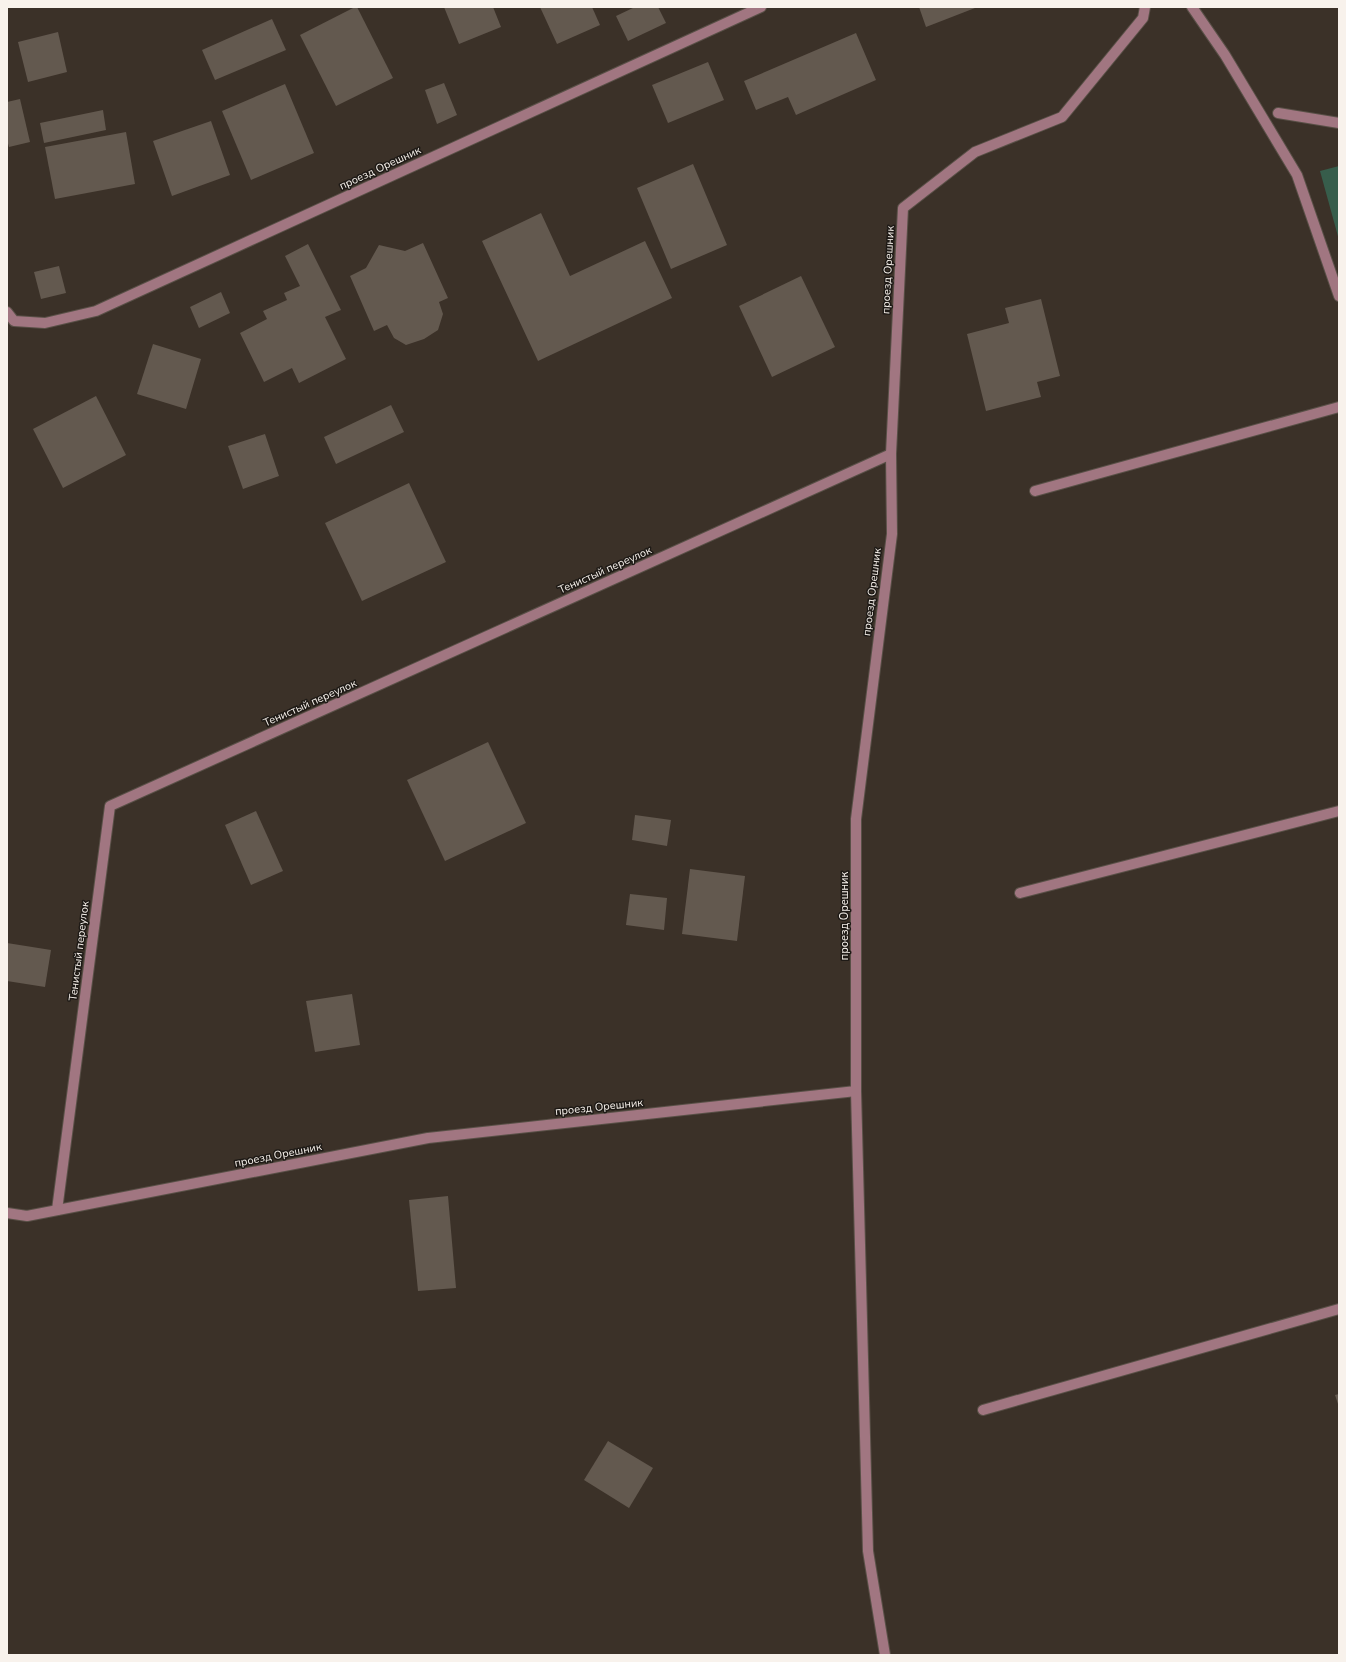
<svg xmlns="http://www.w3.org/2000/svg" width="1346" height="1662" font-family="'Nunito Sans',sans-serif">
	<rect width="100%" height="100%" fill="#3b3128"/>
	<path fill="#375d4b" d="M1339,166V240L1320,171Z"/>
	<g fill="#63594f">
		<path d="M355,7H357L393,78L336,106L300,35Z"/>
		<path d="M444,7H493L501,27L459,44Z"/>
		<path d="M540,7H592L600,25L557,44Z"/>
		<path d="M635,7H658L666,23L628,41L616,16Z"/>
		<path d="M919,7H975V8L926,27Z"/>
		<path d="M272,19L286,50L215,80L202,50Z"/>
		<path d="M58,32L67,72L28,82L18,42Z"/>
		<path d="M856,33L876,80L796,115L788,97L756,110L744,81Z"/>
		<path d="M708,62L724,100L668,123L652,85Z"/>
		<path d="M444,83L457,115L437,124L425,90Z"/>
		<path d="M285,84L314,153L251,180L222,111Z"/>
		<path d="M20,99L30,142L9,147L7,140V102Z"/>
		<path d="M103,110L106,130L44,143L40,123Z"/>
		<path d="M211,121L230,175L172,196L153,141Z"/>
		<path d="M126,132L135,184L55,199L45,147Z"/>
		<path d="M693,164L727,245L671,269L637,188Z"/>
		<path d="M541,213L570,276L645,241L672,298L538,361L482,241Z"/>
		<path d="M423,243L448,298L439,302L443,314L438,330L424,339L406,345L394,338L387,325L374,331L350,276L366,268L379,245L405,251Z"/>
		<path d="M308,244L341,310L325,317L346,359L299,383L292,368L264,382L240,333L267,319L263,311L287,300L284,293L300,286L285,256Z"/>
		<path d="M59,266L66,293L41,299L34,272Z"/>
		<path d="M801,276L835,347L772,377L739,306Z"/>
		<path d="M221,292L230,313L199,328L190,307Z"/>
		<path d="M1041,299L1060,376L1037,382L1041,397L986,411L967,334L1009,323L1005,308Z"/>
		<path d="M153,344L201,359L186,409L137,394Z"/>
		<path d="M96,396L126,455L63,488L33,429Z"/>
		<path d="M391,405L404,432L336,464L324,437Z"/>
		<path d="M265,434L279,476L243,489L228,446Z"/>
		<path d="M409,483L446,562L362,601L325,523Z"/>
		<path d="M488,742L526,823L445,861L407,780Z"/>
		<path d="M256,811L283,871L251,885L225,825Z"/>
		<path d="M635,815L671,820L667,846L632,840Z"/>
		<path d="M690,869L745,876L737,941L682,934Z"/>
		<path d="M630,894L667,898L664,930L626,925Z"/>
		<path d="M7,943L51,950L45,987L7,981Z"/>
		<path d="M352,994L360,1045L315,1052L306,1001Z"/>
		<path d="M448,1196L456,1288L418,1291L409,1200Z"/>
		<path d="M1339,1394V1407L1335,1395Z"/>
		<path d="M608,1441L653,1468L629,1508L584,1480Z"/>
	</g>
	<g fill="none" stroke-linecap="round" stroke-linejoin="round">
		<g stroke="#595047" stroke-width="12">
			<g id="minor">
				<path d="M1192,7L1225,55L1297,175L1339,296"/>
				<path d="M1278,113L1339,123"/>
				<path d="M7,312L14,321L45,323L96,311L761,7"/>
				<path d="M1035,491L1339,407"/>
				<path d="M1020,893L1339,811"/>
				<path d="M57,1210L110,806L891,454"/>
				<path d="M7,1213L27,1216L428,1138L856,1091"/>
				<path d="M983,1410L1339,1309"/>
				<path d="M885,1655L868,1551L856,1091V819L892,534L891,454L903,208L975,152L1062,117L1143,18L1145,7"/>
			</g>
		</g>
		<use href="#minor" stroke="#a17681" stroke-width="10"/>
	</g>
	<g text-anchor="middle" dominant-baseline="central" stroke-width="3" stroke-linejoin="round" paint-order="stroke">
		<g font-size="11" fill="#f8f2ec" stroke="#1e1a16">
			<text transform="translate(380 168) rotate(-25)">проезд Орешник</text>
			<text transform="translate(888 270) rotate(-87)">проезд Орешник</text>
			<text transform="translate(605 570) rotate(-24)">Тенистый переулок</text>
			<text transform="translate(872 592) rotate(-83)">проезд Орешник</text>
			<text transform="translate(310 703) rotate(-24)">Тенистый переулок</text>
			<text transform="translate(844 916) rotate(-90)">проезд Орешник</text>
			<text transform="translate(79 951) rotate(-83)">Тенистый переулок</text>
			<text transform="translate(599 1107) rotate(-6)">проезд Орешник</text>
			<text transform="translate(278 1155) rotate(-11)">проезд Орешник</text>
		</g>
	</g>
	<rect width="1346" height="1662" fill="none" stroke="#f8f2ec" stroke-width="16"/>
</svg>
